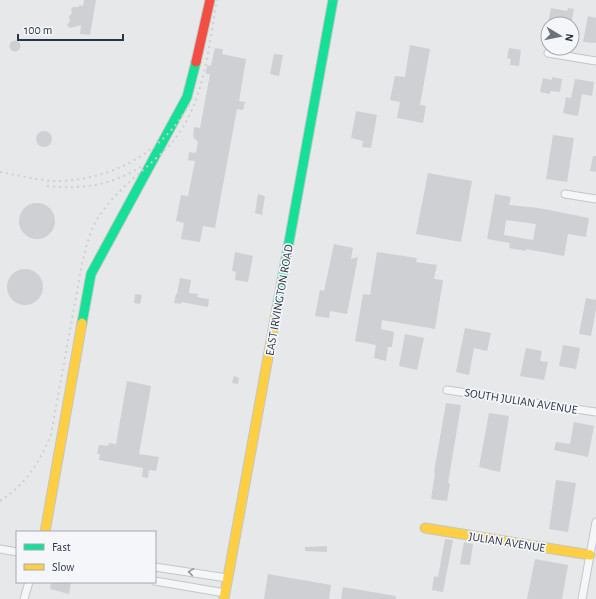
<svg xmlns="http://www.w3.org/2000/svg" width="596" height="599" font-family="'Alegreya Sans',sans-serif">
	<rect width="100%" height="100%" fill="#e6e8ea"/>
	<g fill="#ced0d3" fill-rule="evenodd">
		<path d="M84,0H96L90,35L80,34L81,25L70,28L67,25L70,21L69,17L72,13L71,9L73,7H79V5L83,6Z"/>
		<path d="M551,8L567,11L568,8L574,9L571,24H548Z"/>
		<path d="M588,16L596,18V43L583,42Z"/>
		<circle cx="15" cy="46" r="5.5"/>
		<path d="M410,45L430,49L420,105L426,106L423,123L397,118L400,102L390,100L395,76L405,77Z"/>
		<path d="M215,48L223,49L222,54L246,59L239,101L245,102L243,110L237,109L215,228L203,226L200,242L181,239L184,223L176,221L181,195L188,196L195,161L188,160L189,152L196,153L198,142L193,137L194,127L200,128L210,74H206L207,65L211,66Z"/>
		<path d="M509,48L521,50L519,66L510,65L511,59L507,58Z"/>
		<path d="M274,54L283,55L279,76L270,74Z"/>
		<path d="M552,77L562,79L560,92L550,91V94L540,92L543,78L552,80Z"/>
		<path d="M575,79L594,82L592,96L582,94L578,116L563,113L566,97L571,98Z"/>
		<path d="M356,111L377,115L371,148L362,147L363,141L351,138Z"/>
		<circle cx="44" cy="139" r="8"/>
		<path d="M553,135L574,138L567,182L546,179Z"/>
		<path d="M593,156H596V172L590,171Z"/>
		<path d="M428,173L472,181L461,242L416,234Z"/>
		<path d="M258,194L265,196L262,215L255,213Z"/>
		<path d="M495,194L511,197L509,205L539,208L589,218L586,237L568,234L564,256L526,249V251L509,248L510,243L487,239ZM506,220L536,224L533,240L504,235Z"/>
		<circle cx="37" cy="221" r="18"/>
		<path d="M334,244L353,248L351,259L358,257L347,314L330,311L329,318L315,316L320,290L324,291Z"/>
		<path d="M235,252L253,256L248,282L235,280L236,272L232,271Z"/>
		<path d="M377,252L417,258L416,262L437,265L434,279L443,280L435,329L382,320L381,329L394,332L392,347H388L386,361L374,358L376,345L355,341L363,294L370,295Z"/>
		<circle cx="25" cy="287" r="18"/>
		<path d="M180,278L191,280L189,293L198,294L197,297L209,299L208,307L181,302V304L174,303L176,294H177Z"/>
		<path d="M135,294L142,295L140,304L134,303Z"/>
		<path d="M586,298L596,300V309L591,336L579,334Z"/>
		<path d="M465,328L491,333L487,351L474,348L469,375L456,372Z"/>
		<path d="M405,334L424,338L417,370L399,366Z"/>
		<path d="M563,345L580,348L576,369L559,366Z"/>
		<path d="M526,348L542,351L540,361L548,362L544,380L520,376Z"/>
		<path d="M234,376L239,378L238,384L232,383Z"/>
		<path d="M127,381L151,386L139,454L159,457L156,471L149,470L148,478L142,477L143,468L99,460L100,454H97L99,445L108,446L109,443L116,444Z"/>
		<path d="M446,403L461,405L448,483H450L447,501L431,499L435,473L434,472Z"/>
		<path d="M489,413L509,416L500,472L479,467Z"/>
		<path d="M574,422L594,426L588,457L554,450L556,442L570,444Z"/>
		<path d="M556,480L576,483L568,532L549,529Z"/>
		<path d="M445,539L453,540L443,592L432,590L434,576L438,577Z"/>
		<path d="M464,542L473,544L470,565L460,564Z"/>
		<path d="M327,546V552L305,551V547Z"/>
		<path d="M535,559L568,565L562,599H527Z"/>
		<path d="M268,574L331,585L329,599H264Z"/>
		<path d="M51,582H71L69,594L50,589Z"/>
		<path d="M343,587L396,596V599H341Z"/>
	</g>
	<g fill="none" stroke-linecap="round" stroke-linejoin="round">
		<g stroke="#c4c6c8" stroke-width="9">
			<g id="street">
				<path d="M548,53L596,61"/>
				<path d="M565,194L596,199"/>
				<path d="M447,390L596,412"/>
				<path d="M0,549L17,552"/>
				<path d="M155,567L227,578"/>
				<path d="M155,581L225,593"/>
				<path d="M24,599L29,582"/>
				<path d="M582,599L596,522"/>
			</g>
		</g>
		<g stroke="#c4c6c8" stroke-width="11">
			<g id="fast">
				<path d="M277,308L333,0"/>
				<path d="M82,323L91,274L187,97L196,62"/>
			</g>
		</g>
		<g stroke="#c4c6c8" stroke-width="11">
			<g id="slow">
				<path d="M425,528L590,555"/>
				<path d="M45,532L82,323"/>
				<path d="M224,599L277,308"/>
			</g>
		</g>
		<g stroke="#c4c6c8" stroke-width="11">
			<path id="jam" d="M196,62L210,0"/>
		</g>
		<use href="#street" stroke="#f5f6f7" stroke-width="7"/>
		<use href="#fast" stroke="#16e098" stroke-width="9"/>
		<use href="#slow" stroke="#ffcf43" stroke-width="9"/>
		<use href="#jam" stroke="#f24e42" stroke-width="9"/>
		<g stroke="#cecfd2" stroke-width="2" stroke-dasharray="2 4" stroke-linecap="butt">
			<path d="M0,172C19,175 38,181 57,181C111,181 165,151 190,103"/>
			<path d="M47,186C82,190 111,185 141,167"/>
			<path d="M0,501C25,485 41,461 51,434L82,264C85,251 88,239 93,227C106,201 129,182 150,164C160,154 172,145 179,133C205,96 209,44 217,0"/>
		</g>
	</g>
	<defs><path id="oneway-chevron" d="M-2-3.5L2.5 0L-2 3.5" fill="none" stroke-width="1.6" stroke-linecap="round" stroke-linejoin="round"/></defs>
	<use stroke="#90959e" href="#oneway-chevron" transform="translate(191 572) rotate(-171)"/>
	<g text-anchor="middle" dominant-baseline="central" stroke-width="3.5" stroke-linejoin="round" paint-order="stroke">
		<g font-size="12" fill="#2b3445" stroke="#f4f6f9">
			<text transform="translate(279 300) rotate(-80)">EAST IRVINGTON ROAD</text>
			<text transform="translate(521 401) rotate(9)">SOUTH JULIAN AVENUE</text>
			<text transform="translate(507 542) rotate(9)">JULIAN AVENUE</text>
		</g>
	</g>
	<rect x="16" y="531" width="140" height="52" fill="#f4f6f9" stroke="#a4a8b1"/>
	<rect x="24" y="544" width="20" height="6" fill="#16e098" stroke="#a4a8b1"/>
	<text x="52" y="551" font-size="12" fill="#2b3445">Fast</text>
	<rect x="24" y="564" width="20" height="6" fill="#ffcf43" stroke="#a4a8b1"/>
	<text x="52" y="571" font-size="12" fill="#2b3445">Slow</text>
	<g transform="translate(560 36) rotate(100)"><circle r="19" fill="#f4f6f9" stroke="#a4a8b1"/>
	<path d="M0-3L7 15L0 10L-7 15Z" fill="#6c737f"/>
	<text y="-6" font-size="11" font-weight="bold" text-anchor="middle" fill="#2b3445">N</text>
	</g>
	<path d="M18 34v6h105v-6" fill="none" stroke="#2b3445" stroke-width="2"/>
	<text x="24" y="34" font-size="12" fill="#2b3445" stroke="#f4f6f9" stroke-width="3" paint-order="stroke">100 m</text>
</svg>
